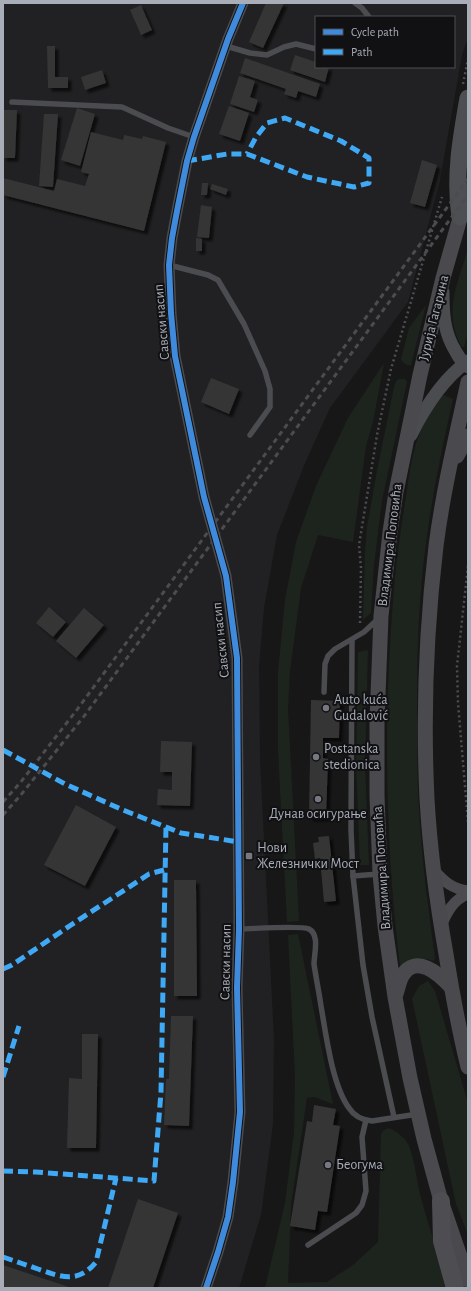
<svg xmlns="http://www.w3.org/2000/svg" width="471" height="1291" font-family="'Alegreya Sans',sans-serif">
	<defs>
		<filter id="shadow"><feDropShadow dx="3.5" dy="3.5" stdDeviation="1" flood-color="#0009"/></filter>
	</defs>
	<rect width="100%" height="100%" fill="#171717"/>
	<path fill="#212123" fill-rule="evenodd" d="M3,3H468V38L462,55L440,180L408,302L330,408L305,463L277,535L264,608L259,666L260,760L274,1039L273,1124L261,1215L239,1288H3ZM316,17H454V67H316Z"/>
	<g fill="#1d241e">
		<path d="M468,249V333L464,347H462C442,313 458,283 468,249Z"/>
		<path d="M426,305L411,365C407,366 403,363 401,359L409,328Z"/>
		<path d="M384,363L373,422L366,446L353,542L318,535L301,588L290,671L288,709L299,921L287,922L278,750V672L285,600L296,542L316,486L348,418Z"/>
		<path d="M399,379H405L407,382L382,501L374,565L371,613L363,620L365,552L367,527L376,476L394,387L396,381Z"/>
		<path d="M443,395L453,399C443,444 433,490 427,536C419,591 417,647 417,702C417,743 417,785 420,826C423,870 429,914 435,958L434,961C420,956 413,961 400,966C384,834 383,700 396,568C399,541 403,516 407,490C410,469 413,447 422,428C428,416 435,405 443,395Z"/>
		<path d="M368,650L365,764L369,865H360L356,763L358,652Z"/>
		<path d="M298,934L333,1104L314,1097L307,1098L291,1205L288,1283L327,1282L353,1265L378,1242L381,1134L384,1130L389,1128C397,1132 405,1137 409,1146C415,1161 416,1178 420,1194C428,1225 440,1256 445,1288H265L285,1203L294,1132L295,1076L288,935Z"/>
		<path d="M428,981L435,991L468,1103V1235L456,1204L412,999L419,986Z"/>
	</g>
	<g fill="#353536" filter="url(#shadow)">
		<path d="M266,3H284L263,48L249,42Z"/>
		<path d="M141,5L152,30L141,35L130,10Z"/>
		<path d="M47,46H55V77H68V88H48Z"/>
		<path d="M295,55L316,62V67H329L325,82L290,70Z"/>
		<path d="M245,58L320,84L316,97L298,91L296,98L284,94L286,89L240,73Z"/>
		<path d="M102,70L106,83L85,90L81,77Z"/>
		<path d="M239,76L255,81L250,97L258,100L254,112L230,104Z"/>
		<path d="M229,106L249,113L240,141L219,134Z"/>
		<path d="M77,108L95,114L80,166L61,160Z"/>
		<path d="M3,110H17L15,158H3Z"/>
		<path d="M44,114H58L53,187L39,186Z"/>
		<path d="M91,132L123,140L124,135L142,139L143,136L166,142L144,231L3,195V178L54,191L57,179L85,186L89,174L81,172Z"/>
		<path d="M422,160L437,165L425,207L410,203Z"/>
		<path d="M202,183H208L207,195H201Z"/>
		<path d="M212,184L228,189L226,195L210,189Z"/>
		<path d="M201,205L212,207L209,238L197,237Z"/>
		<path d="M196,238L202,239V251H196Z"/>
		<path d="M211,378L239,389L229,414L201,402Z"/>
		<path d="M49,607L66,622L53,637L36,623Z"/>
		<path d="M84,608L104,625L76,658L56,641Z"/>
		<path d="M311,700L340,701L339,738H323V758L328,759L326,818H309Z"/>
		<path d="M161,741L192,742L190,806L157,805L158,789L172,790V772H160Z"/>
		<path d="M76,805L116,827L85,886L44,865Z"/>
		<path d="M329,836L336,901L324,902L320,858L315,859L313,843L319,842L318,837Z"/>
		<path d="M174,880H196L197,996H174Z"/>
		<path d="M171,1016H193L189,1126L164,1125L166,1079H169Z"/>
		<path d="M82,1034H98L96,1148H67L69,1078L82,1079Z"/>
		<path d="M314,1105L336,1109L333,1125L340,1126L327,1212L318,1211L315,1230L290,1226L307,1121L312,1122Z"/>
		<path d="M138,1199L178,1213L153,1288H108Z"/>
		<path d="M3,1265L72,1288H8L3,1286Z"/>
	</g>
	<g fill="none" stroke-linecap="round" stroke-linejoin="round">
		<g stroke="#4d4e52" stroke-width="2.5" stroke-dasharray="2 3" stroke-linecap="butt">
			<path d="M463,84L468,59"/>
			<path d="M468,566L457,666L458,703L468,822"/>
			<path d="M360,623L361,568L359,545L377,435L391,369L442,197"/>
		</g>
		<g stroke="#4b4c50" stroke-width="5.5">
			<path d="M355,3L362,8L369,17"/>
			<path d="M226,46L250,53L267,55L284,47L296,44L316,49"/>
			<path d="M12,102L122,107L168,128L194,137"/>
			<path d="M169,265L208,275L218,280L244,324L265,371L270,389V407L250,435"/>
			<path d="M352,640L351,830L353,876"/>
			<path d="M324,692L325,664L328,656L335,649L364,632L378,619"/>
			<path d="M379,874L353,876L363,965L372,1017L394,1117"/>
			<path d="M239,929C251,929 301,925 309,929C320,935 314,954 314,964C316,978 319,992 321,1006C326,1034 332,1085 349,1108C354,1116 362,1120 372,1121L418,1114"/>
			<path d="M308,1245L356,1213L362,1205L366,1191L362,1137L366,1120"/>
		</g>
		<g stroke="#4b4c50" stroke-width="11">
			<path d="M434,870C444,882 453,889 468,891"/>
			<path d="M441,926C447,912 453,900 468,894"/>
			<path d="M206,1288L218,1252L228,1217L233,1182L240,1112L237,988L239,929L237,658L226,576L204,497L175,356L171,313L169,265L172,238L177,211L187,161L194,137L228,39L243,3"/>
		</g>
		<g stroke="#4b4c50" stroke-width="13">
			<path d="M443,292C443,314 444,333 456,352C459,358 463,363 468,367"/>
			<path d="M411,435C424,409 444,378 468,361"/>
		</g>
		<g stroke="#4a4a4e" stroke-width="15">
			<path d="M468,190L443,278L420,375L396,492L390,532L381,616L377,722V796L380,874L385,926L395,997L410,1078L424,1139L441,1201L468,1280"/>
			<path d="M468,382C456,437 443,491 436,546C426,630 423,715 427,799C430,851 437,903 446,954C452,992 459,1030 468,1067"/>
			<path d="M457,456L468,436"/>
			<path d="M396,994C398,988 399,982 402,976C416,953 439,974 451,987"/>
		</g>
		<path stroke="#4d4f52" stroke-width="17" d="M460,217C454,177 461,137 468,98"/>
		<path stroke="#4e4e52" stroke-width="18" d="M441,1201L442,1241L455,1288"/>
		<g stroke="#4b4c4f" stroke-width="3" stroke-dasharray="5 4" stroke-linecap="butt">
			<path d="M3,802L20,783L76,711L468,179"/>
			<path d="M3,815L20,796L85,715L468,195"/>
		</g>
		<g stroke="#3fa9f5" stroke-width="5" stroke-dasharray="10 5" stroke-linecap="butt">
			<path d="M187,161L227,154H247L307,177L354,187L369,183V158L341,141L285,118L267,123L256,137L247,154"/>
			<path d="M3,750L65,784L123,810L181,833L239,842"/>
			<path d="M3,969L12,965L71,925L149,874L164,870"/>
			<path d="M3,1077L19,1026"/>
			<path d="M3,1171L36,1172L154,1181L161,1092L166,826"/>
			<path d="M3,1257C15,1261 26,1265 38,1269C61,1277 78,1284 96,1262L116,1178"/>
		</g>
		<g stroke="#111113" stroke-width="8">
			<path id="cycleway" d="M206,1288L218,1252L228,1217L233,1182L240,1112L237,988L239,929L237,658L226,576L204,497L175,356L171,313L169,265L172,238L177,211L187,161L194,137L228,39L243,3"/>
		</g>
		<use href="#cycleway" stroke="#408adc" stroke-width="6"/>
	</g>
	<g fill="#757880" stroke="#111113" stroke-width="1.5">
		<circle cx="326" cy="708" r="4"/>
		<circle cx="316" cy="757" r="4"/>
		<circle cx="318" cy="799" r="4"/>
		<rect x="245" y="852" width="8" height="8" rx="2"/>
		<circle cx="328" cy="1165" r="4"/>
	</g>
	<g text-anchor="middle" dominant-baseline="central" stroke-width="4" stroke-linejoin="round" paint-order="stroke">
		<g font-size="14" fill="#a8adb8" stroke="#111113">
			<text transform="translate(434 318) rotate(-76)">Јурија Гагарина</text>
			<text transform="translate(162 322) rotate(-95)">Савски насип</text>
			<text transform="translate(390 545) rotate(-83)">Владимира Поповића</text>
			<text transform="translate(221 640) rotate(-96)">Савски насип</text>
			<text transform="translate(382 868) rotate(-94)">Владимира Поповића</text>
			<text transform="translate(226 962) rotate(-89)">Савски насип</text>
		</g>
		<g font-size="14" fill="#a8adb8" stroke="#111113" text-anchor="start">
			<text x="334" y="700">Auto kuća<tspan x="334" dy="16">Gudalović</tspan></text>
			<text x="324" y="749">Postanska<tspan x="324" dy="16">stedionica</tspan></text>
			<text x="318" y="814" text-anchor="middle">Дунав осигурање</text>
			<text x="257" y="848">Нови<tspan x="257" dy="16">Железнички Мост</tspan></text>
			<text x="336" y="1165">Беогума</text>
		</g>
	</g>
	<rect width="471" height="1291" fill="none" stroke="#a8adb8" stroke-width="8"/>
	<rect x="315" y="16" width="140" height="52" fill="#111113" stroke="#4d4f55"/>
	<rect x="323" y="29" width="20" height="6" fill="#408adc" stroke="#4d4f55"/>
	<text x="351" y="36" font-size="12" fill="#a8adb8">Cycle path</text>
	<rect x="323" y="49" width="20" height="6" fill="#3fa9f5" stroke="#4d4f55"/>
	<text x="351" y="56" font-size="12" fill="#a8adb8">Path</text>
</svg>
